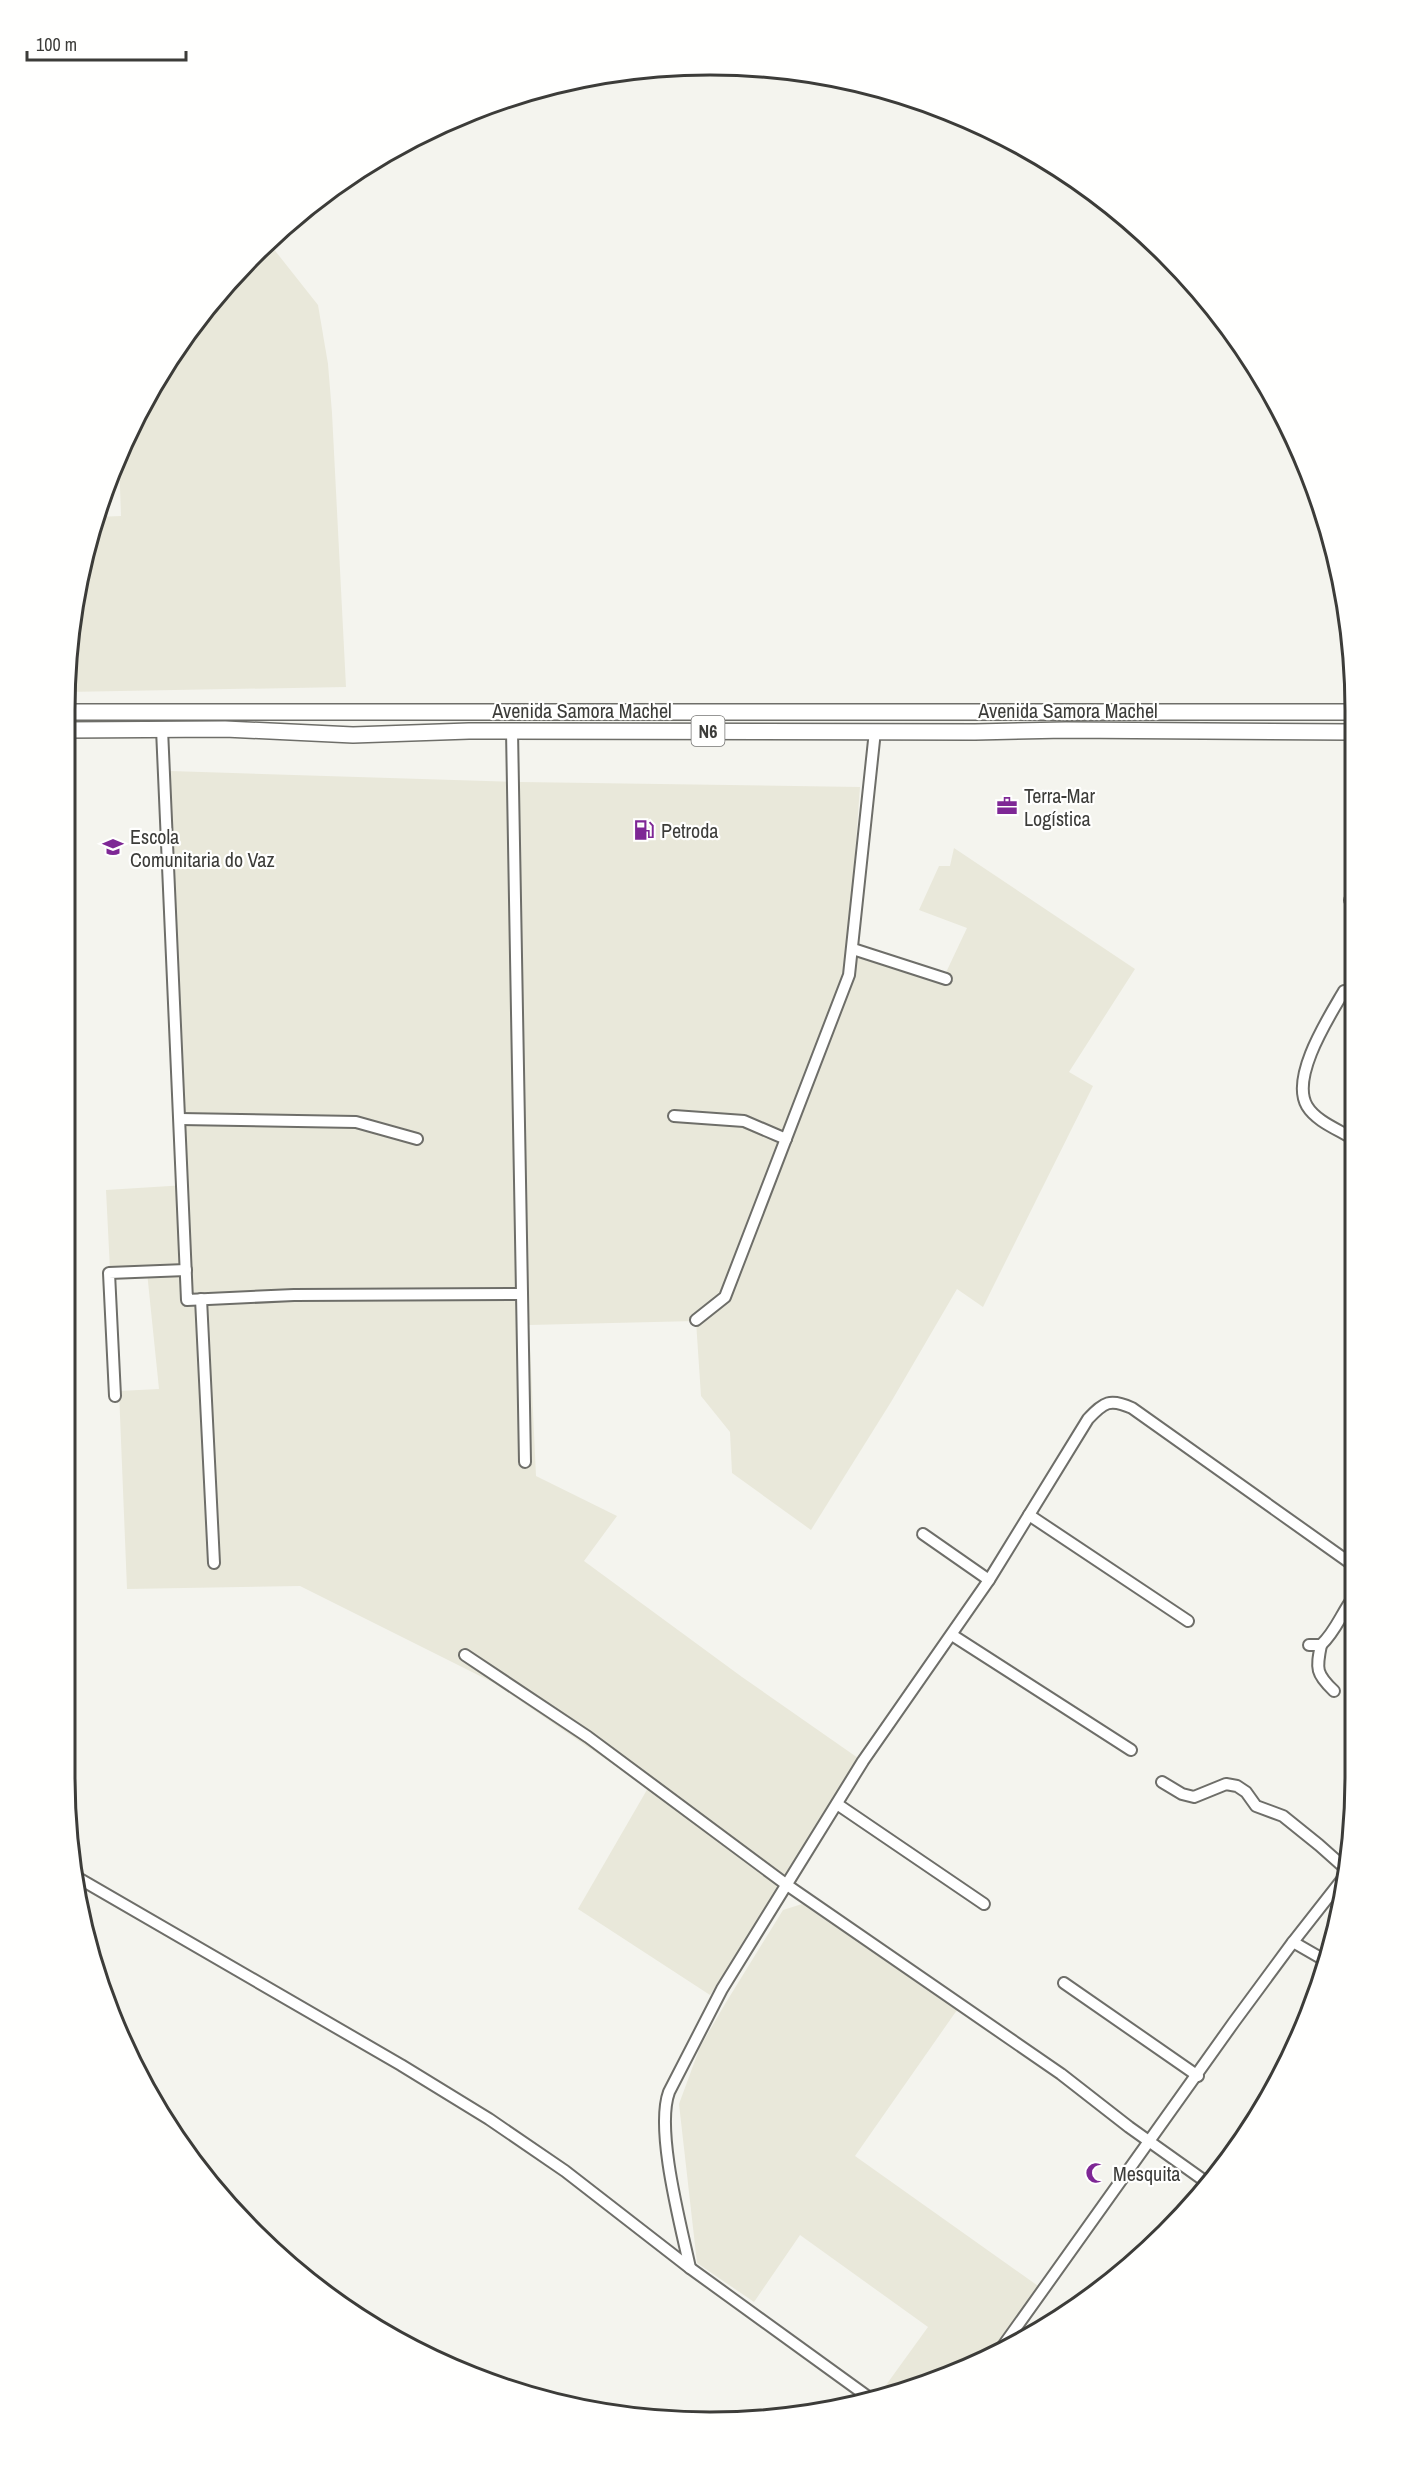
<svg xmlns="http://www.w3.org/2000/svg" width="1420" height="2487" font-family="'Archivo Narrow',sans-serif">
	<rect width="100%" height="100%" fill="#f4f4ee"/>
	<g fill="#e9e8da">
		<path d="M269,243L318,305L328,364L332,413L346,687L66,692V668L96,517L121,516L119,459L151,387L225,284Z"/>
		<path d="M170,771L521,782L860,787L848,949L941,983L967,928L919,910L939,866H950L954,848L1135,969L1069,1072L1093,1086L983,1307L957,1289L891,1402L811,1530L732,1473L730,1432L701,1396L696,1321L529,1325L536,1476L617,1516L584,1561L742,1677L858,1758L776,1892L710,1995L578,1909L648,1788L494,1683L300,1586L127,1589L119,1391L159,1389L147,1272L110,1270L106,1190L186,1185L172,926Z"/>
		<path d="M802,1904L957,2010L855,2156L1048,2293L1006,2349L957,2373L886,2395L881,2392L928,2327L800,2235L754,2302L697,2263L679,2104L700,2047L725,2004L783,1910Z"/>
	</g>
	<g fill="none" stroke-linecap="round" stroke-linejoin="round">
		<g stroke="#6e6e69" stroke-width="14">
			<g id="minor">
				<path d="M162,729L187,1300L294,1295L522,1294"/>
				<path d="M512,731L525,1462"/>
				<path d="M1350,900H1351"/>
				<path d="M853,949L946,979"/>
				<path d="M1344,991C1329,1017 1290,1077 1307,1106C1316,1121 1337,1129 1352,1138"/>
				<path d="M674,1116L744,1121L786,1139"/>
				<path d="M180,1119L356,1122L417,1139"/>
				<path d="M201,1299L214,1563"/>
				<path d="M696,1320L725,1297L849,975L875,731"/>
				<path d="M115,1396L109,1273L186,1270"/>
				<path d="M1029,1515L1188,1621"/>
				<path d="M923,1534L989,1580"/>
				<path d="M952,1635L1131,1750"/>
				<path d="M1309,1645H1321C1336,1631 1341,1614 1353,1598"/>
				<path d="M1321,1645C1316,1669 1316,1674 1334,1691"/>
				<path d="M465,1655L588,1737L787,1885L1061,2074L1129,2127L1209,2184"/>
				<path d="M1162,1782L1182,1794L1194,1797L1226,1784L1237,1786L1246,1792L1256,1806L1283,1816L1319,1845L1346,1869"/>
				<path d="M837,1804L984,1904"/>
				<path d="M73,1875L401,2065L489,2119L565,2171L690,2268L871,2399"/>
				<path d="M1293,1942L1326,1961"/>
				<path d="M1064,1983L1198,2076"/>
				<path d="M690,2268C681,2226 655,2130 669,2092L722,1989L863,1761L989,1580L1088,1419C1104,1402 1110,1398 1132,1408L1353,1565"/>
				<path d="M998,2353L1234,2022L1293,1942L1344,1877"/>
			</g>
		</g>
		<g stroke="#6e6e69" stroke-width="18">
			<g id="highway">
				<path d="M66,712H1350"/>
				<path d="M66,730L225,729L353,735L469,731L975,732L1066,730L1350,732"/>
			</g>
		</g>
		<use href="#minor" stroke="#fff" stroke-width="10"/>
		<use href="#highway" stroke="#fff" stroke-width="15"/>
	</g>
	<defs>
		<g id="office-bare" transform="scale(1.62)"><path d="M-6-3h4V-5.5h4V-3h4V5H-6ZM-1-4.5V-3h2v-1.5ZM-6 0V1H6V0Z" fill="#7e2795" stroke="#fffffe" stroke-width="2.5" paint-order="stroke"/></g>
		<g id="fuel-bare" transform="scale(1.62)"><path d="M-5.5-6h7V0h2V4h1.3V-2.5L3-4.5l.8-.8L6-3V5H2.5V1h-1V6h-7ZM-4.2-4.7v3.2H.2V-4.7Z" fill="#7e2795" stroke="#fffffe" stroke-width="2.5" paint-order="stroke"/></g>
		<g id="school-bare" transform="scale(1.62)"><path d="M0-5L7-2L0 1L-7-2ZM-4 1L0 2.5L4 1V4Q0 6-4 4Z" fill="#7e2795" stroke="#fffffe" stroke-width="2.5" paint-order="stroke"/></g>
		<g id="mosque-bare" transform="scale(1.62)"><path d="M3.5-4.9A6 6 0 1 0 3.5 4.9A5 5 0 1 1 3.5-4.9Z" fill="#7e2795" stroke="#fffffe" stroke-width="2.5" paint-order="stroke"/></g>
	</defs>
	<g fill-rule="evenodd">
		<use href="#office-bare" x="1007" y="806"/>
		<use href="#fuel-bare" x="644" y="830"/>
		<use href="#school-bare" x="113" y="847"/>
		<use href="#mosque-bare" x="1096" y="2173"/>
	</g>
	<g text-anchor="middle" dominant-baseline="central" stroke-width="4.5" stroke-linejoin="round" paint-order="stroke">
		<rect fill="#fffffe" stroke="#767674" stroke-width="1.5" x="691.5" y="716" width="33" height="30" rx="4.5"/>
		<g font-size="18" font-weight="bold" fill="#3c3c39">
			<text x="708" y="731">N6</text>
		</g>
		<g font-size="20" fill="#3c3c39" stroke="#fffffe">
			<text x="582" y="710">Avenida Samora Machel</text>
			<text x="1068" y="710">Avenida Samora Machel</text>
		</g>
		<g font-size="20" fill="#3c3c39" stroke="#fffffe" text-anchor="start">
			<text x="1024" y="795">Terra-Mar<tspan x="1024" dy="23">Logística</tspan></text>
			<text x="661" y="830">Petroda</text>
			<text x="130" y="836">Escola<tspan x="130" dy="23">Comunitaria do Vaz</tspan></text>
			<text x="1113" y="2173">Mesquita</text>
		</g>
	</g>
	<path d="M0 0H1420V2487H0ZM710 75H710A635 635 0 0 1 1345 710V1777A635 635 0 0 1 710 2412H710A635 635 0 0 1 75 1777V710A635 635 0 0 1 710 75Z" fill="#fffffe" fill-rule="evenodd"/>
	<path fill="none" stroke="#3c3c39" stroke-width="3" d="M710 75H710A635 635 0 0 1 1345 710V1777A635 635 0 0 1 710 2412H710A635 635 0 0 1 75 1777V710A635 635 0 0 1 710 75Z"/>
	<path d="M27 51v9h159v-9" fill="none" stroke="#3c3c39" stroke-width="3"/>
	<text x="36" y="51" font-size="18" fill="#3c3c39" stroke="#fffffe" stroke-width="4.5" paint-order="stroke">100 m</text>
</svg>
